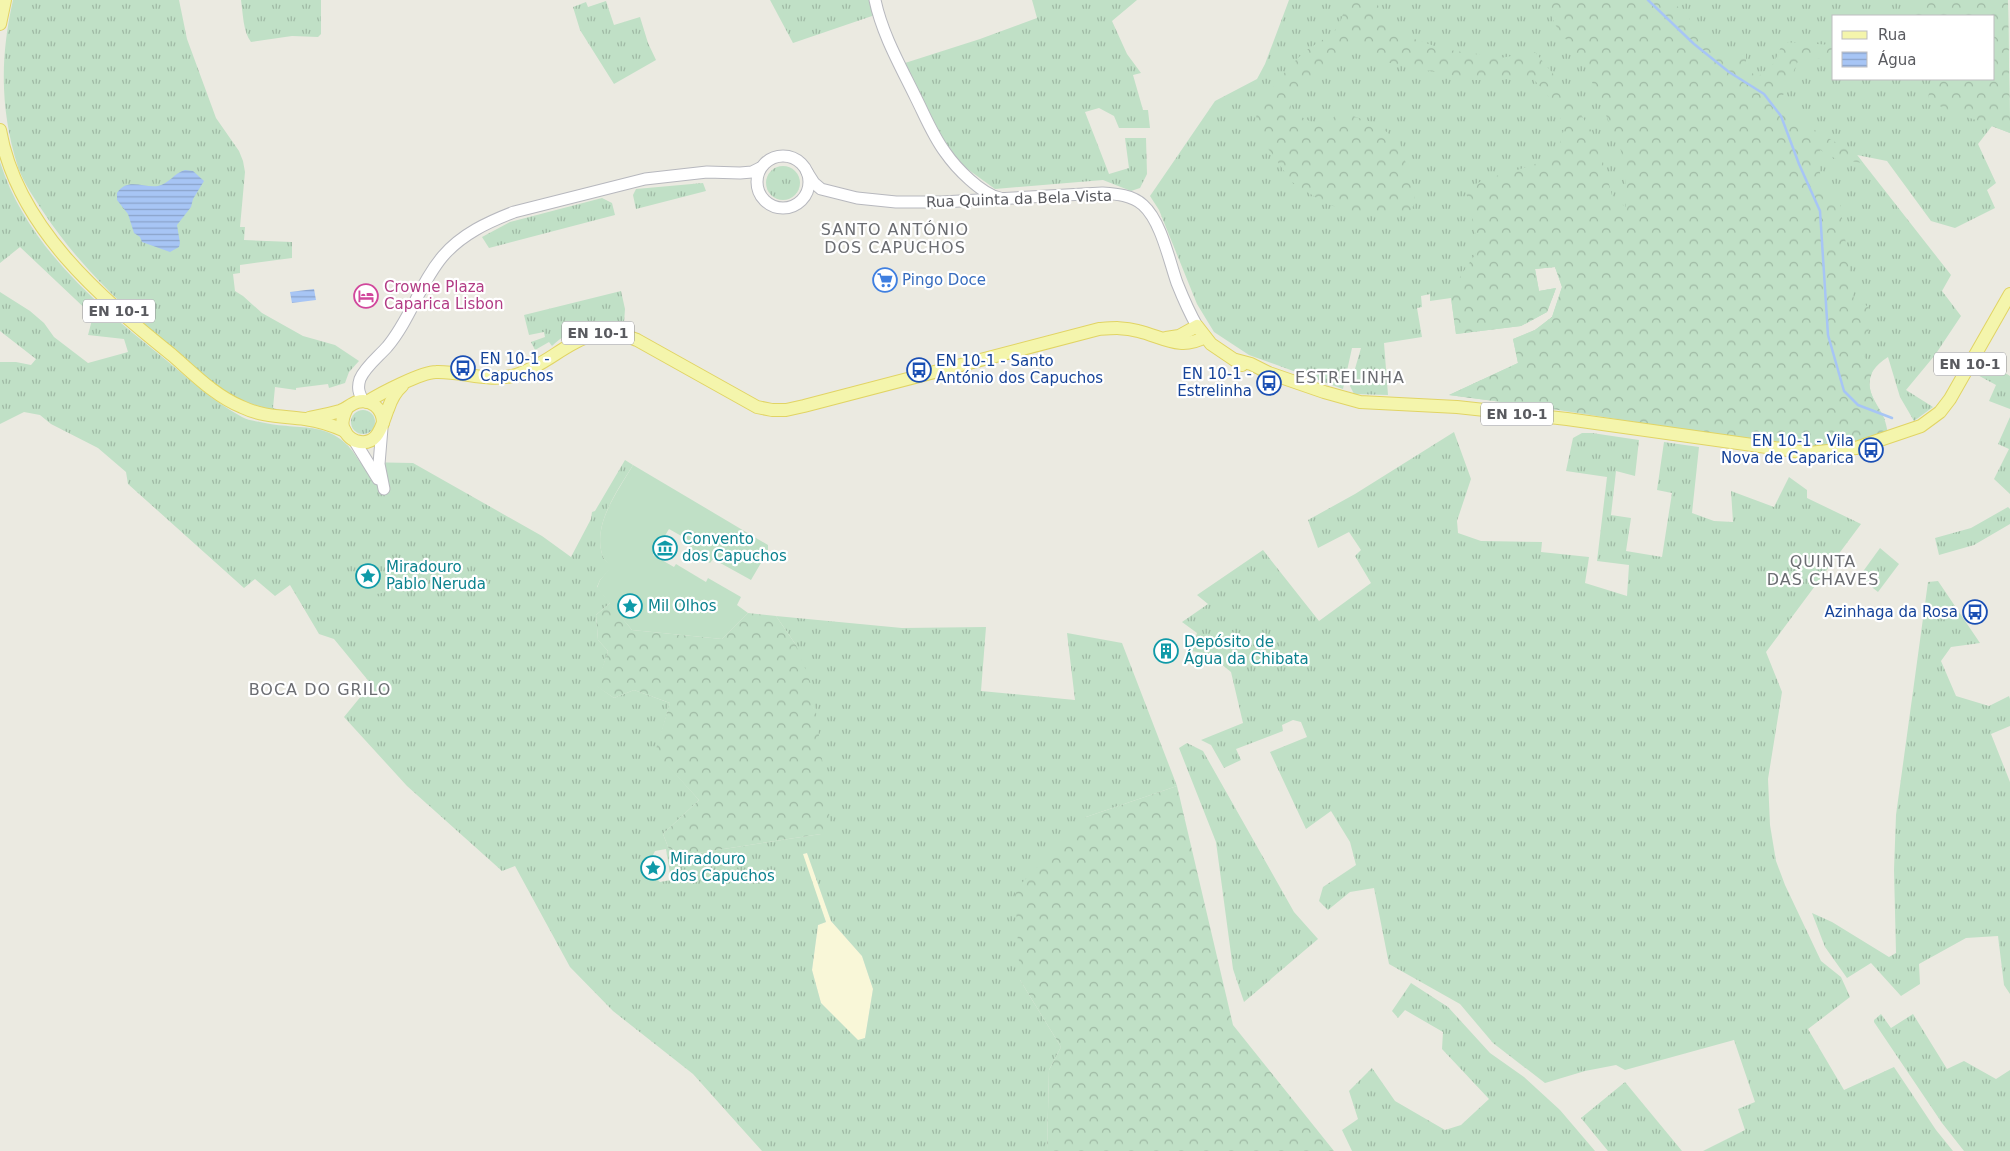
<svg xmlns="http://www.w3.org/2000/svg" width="2010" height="1151" font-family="'DejaVu Sans',sans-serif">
	<defs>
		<pattern id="grass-tufts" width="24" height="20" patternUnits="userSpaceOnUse" patternTransform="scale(1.25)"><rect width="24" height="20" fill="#c0e0c6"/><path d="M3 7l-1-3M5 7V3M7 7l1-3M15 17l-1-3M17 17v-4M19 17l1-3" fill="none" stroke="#9fb9a4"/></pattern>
		<pattern id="forest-crowns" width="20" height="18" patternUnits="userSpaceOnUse" patternTransform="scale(1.25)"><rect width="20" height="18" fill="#c0e0c6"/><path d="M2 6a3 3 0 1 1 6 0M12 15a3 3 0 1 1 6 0" fill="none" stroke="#9fb9a4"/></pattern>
		<pattern id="water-rules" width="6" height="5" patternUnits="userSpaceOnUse" patternTransform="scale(1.25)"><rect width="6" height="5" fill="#a7c5f5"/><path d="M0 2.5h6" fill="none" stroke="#8ba3ca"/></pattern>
	</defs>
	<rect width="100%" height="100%" fill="#ebeae1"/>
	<path fill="#f9f7d8" d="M807,853L831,921L862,956L873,989L865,1038L858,1041L821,1003L812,970L818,925L826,922L802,854Z"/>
	<g fill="url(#grass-tufts)" fill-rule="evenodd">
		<path d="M13,0H179L187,39L216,118L239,151L243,161L245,172L240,227H245L244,240L292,242V258L240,265V273L233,274L235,291L243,296L262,313L303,336L335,345L359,361L349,372L345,383L329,388L328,384L296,388V390L275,387L273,408L284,411C267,409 252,405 237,398C217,388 200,371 183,357C131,314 82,270 44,213C35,199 24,184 18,167C0,110 0,58 13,0Z"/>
		<path d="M241,0H321V34L318,37L292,36L251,42C243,32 243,13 241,0Z"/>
		<path d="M770,0H872L875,15L793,43Z"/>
		<path d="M1032,0H1137L1112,21L1127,54L1141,73L1133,75L1143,110H1148L1150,128H1119L1114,116L1099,108L1085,112L1109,174L1129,168L1125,138H1146L1147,174L1140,188L1131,191L1103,180L995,189L955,160L935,129L905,63L980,39L1037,18Z"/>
		<path d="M1289,0H2008L2010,133L1992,126L1978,144L1996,183L1987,190L1995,208L1955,228L1931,221L1887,161L1857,155L1951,275L1942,291L1961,316L1935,355L1906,390L1933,407L1914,421L1900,397L1888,357C1858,376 1870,395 1885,420L1539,407L1449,395L1518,363L1513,339L1535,330L1552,317L1562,287L1555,267L1535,269L1539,291L1556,288L1547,312L1521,326L1456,334L1451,298L1430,301V294L1421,296L1422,307L1417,308L1422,337L1384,343L1388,395L1354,394L1350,386L1361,348H1352L1343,389L1249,355L1214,332L1197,304L1159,210L1150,196L1215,101L1257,79L1265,64ZM1834,16H1994V79H1834Z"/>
		<path d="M606,1L614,25L640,17L648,43L656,60L614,84L580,30L573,7L586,2L588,7Z"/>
		<path d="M0,162C27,247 99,306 166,360C190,380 214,402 242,417C247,420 254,421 260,422C302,432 334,417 360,462L413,463L542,536L571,557L591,519L592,512L595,511L625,460L633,465C618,490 593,523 602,554C603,559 609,563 612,567L600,580L597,587L610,603L596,615L598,640L608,651L597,686L614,698L634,690L670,703L656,752L699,800L663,834L672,857L821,834L796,645L776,616L902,628L986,627L981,691L1075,700L1067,633L1122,643L1177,786L1086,817L1020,980L1061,1047L1049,1070L1047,1151H762L693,1074L613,1011L570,967L515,866L502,871L407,786L344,717L371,684L334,639L319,634L290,585L275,596L255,579L244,588L128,484L126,472L98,448L51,424L40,415L24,412L0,424V362H16L31,365L36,359L0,331V292L30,311L44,323L54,337L88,363L128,352L124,339L88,335L93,316L20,247L0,263ZM666,849L671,880L660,882C647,871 647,866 655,851ZM807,853L831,921L862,956L873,989L865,1038L858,1040L821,1003L812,970L818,925L826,922L803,854Z"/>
		<circle cx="783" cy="183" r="17"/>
		<path d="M703,183L706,191L636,209L633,195L636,189Z"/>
		<path d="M602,198L612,203L615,215L489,248L482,237L510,222Z"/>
		<path d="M621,291L625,309L624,323C596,322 573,326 552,346L549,342L535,350L531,342L545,337L544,332L529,335L524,315Z"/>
		<path d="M1981,358L2010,376V409L1989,401L1996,385L1972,372Z"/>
		<circle cx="363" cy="422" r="12"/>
		<path d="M2010,417V494L1994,479L2009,449L1998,444Z"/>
		<path d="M1454,432L1471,479L1457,521L1458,533L1481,541L1542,542L1541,552L1589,557L1585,583L1627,596L1629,565L1597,561L1607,477L1566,471L1573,438L1582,433H1592L1639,440L1635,476L1616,471L1611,515L1631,518L1626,551L1662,557L1672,493L1657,490L1664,442L1699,447L1692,513L1714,521L1733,522L1731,491L1774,507L1789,477L1807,490V498L1861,524L1766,652L1782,692L1768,779L1770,825L1776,861L1785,885L1821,961L1841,977L1850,997L1808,1029L1844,1090L1894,1067L1936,1130L1953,1151H1703L1745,1130L1738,1109L1755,1102L1734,1040L1625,1070L1616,1065L1585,1071L1545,1083L1493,1043L1460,1004L1389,964L1374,888L1350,892L1328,910L1319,901L1323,887L1356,865L1350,842L1331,811L1306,829L1270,752L1307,737L1301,722L1293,720L1282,725L1283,731L1236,749L1241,760L1224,768L1211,745L1201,740L1243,723L1231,672L1209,654L1191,651L1197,633L1182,622L1208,604L1197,595L1263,550L1319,621L1371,583L1355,556L1361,550L1349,532L1318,548L1308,520L1355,494Z"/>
		<path d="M2008,507L2010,509V524L1974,545L1939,555L1935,538L1971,528Z"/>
		<path d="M1880,548L1899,564L1878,592L1859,577Z"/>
		<path d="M1938,581L1980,643L1951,647L1941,661L1956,696L1989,706L2009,696L2010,699V726L1991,734L2010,782V994L2004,985L1998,936L1966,938L1919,964L1920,984L1901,996L1871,963L1847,978L1825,947L1812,913L1832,922L1889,957L1896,953L1894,870L1896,815L1928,582Z"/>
		<path d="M1187,743L1203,751L1294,912L1318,939L1244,1002L1233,969L1216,842L1179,748Z"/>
		<path d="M1411,983L1448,1007L1490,1053L1524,1077L1560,1110L1595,1151H1352L1342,1130L1358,1119L1349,1091L1372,1068L1395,1101L1445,1130L1461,1125L1489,1099L1442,1049L1443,1032L1405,1010L1398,1018L1392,1011Z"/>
		<path d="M1881,1014L1891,1028L1913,1014L1947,1069L1964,1061L1996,1079L2010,1070V1151H1964L1942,1123L1874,1022V1020Z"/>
		<path d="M1625,1082L1682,1151H1608L1581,1118Z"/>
	</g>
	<g fill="url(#forest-crowns)">
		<path d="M1345,0H1377V4L1397,33L1443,49L1500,58L1535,52L1563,86L1597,140L1613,199L1626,207V186L1621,151L1585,65L1556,26L1544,0H1670L1685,13L1715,52L1732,56L1746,50V69L1758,77L1774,63L1783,42L1834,45V59H1799L1780,102L1806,125L1857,155L1863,163L1836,159L1820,150L1818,161L1822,185L1840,204L1855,306L1865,304L1875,316L1869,329L1862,351L1872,373C1864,391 1877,402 1884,418C1886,423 1887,429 1888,434L1851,444L1819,447L1693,431L1539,407L1449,395L1518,363L1513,339L1535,330L1552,317L1562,287L1555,267L1535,269L1539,291L1556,288L1547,312L1521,326L1456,334L1451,298L1461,275L1479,249L1466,192C1471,188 1476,183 1482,181C1507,171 1534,168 1557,154L1564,129L1557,107L1531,76L1500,80H1475L1385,62L1365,49L1362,34H1355L1340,53L1292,98L1290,111L1321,127L1331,121L1338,111L1377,124L1400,143L1415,195L1412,210L1370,215L1341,209L1323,202L1292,182L1254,129C1255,123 1256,116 1258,110C1262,98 1289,67 1299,57C1323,34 1342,40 1345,0Z"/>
		<path d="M1912,0H2008L2010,133L1973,119L1950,112L1928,99L1931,79H1994V16H1914Z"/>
		<path d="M610,603L632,630L722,639L748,613L776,616L796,645L813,689L830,821L821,834L672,857L663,834L699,800L655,752L670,703L634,690L614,698L596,686L608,651L598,640L596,615Z"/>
		<path d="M1177,786L1233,1025L1334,1151H1047L1049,1070L1061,1047L1020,980L1015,890L1086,817Z"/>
	</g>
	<g fill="#c0e0c6">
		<path d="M633,465L768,545V551L751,580L713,559L710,563L688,550L692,542L669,529L653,555L674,567L676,564L706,582L708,578L741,597L737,605L748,613L722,639L632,630L597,588L600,580L611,567C608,563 603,559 602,554C593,523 618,491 633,465Z"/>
		<path d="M362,563L370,572L394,583C377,607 349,587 362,563Z"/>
	</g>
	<g fill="url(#water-rules)">
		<path d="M185,170L193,171L204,181L193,199L191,207L177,225L180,243L179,247L170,252L142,242L140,237L134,233L128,214L117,200V193C127,177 143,188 158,186C169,184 174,173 185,170Z"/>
		<path d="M314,289L316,300L292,303L290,292Z"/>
	</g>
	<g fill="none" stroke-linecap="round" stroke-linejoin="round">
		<path stroke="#a7c5f5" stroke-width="2.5" d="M1648,0L1694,44L1729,72L1764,94L1781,116L1799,164L1820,211L1828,335L1844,391L1858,405L1892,418"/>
		<g stroke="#b7b8be" stroke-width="13">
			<g id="secondary">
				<path d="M875,0C882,34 901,67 916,98C925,116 933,136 945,152C956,168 981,194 1000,198"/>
				<circle cx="783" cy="182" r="26"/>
				<path d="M807,172L814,183L821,189L857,198L896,202H942L1102,193C1116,194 1132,195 1143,205C1161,221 1169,260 1177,283C1183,298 1189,312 1197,326"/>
				<path d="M363,401C359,393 357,388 360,379C365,367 378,357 387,347C410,320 420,283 443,256C462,234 488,222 514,212L645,179L707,172L740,173L752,172L760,168"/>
				<path d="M382,428L379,464L384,489"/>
				<path d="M354,440L378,479"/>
			</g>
		</g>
		<g stroke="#e1d464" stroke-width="14">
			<g id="primary">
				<path d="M0,24L5,0"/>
				<path d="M0,130C17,227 100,297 172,355C194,374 215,396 242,407C263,417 283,416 305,419C319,421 332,425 345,431"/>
				<path d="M1166,338L1179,336L1197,326L1211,344L1242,365"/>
				<path d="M1236,360L1251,364L1269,373L1324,392L1360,402L1457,407L1567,419L1809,453L1856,448L1921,426L1940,412L1950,399L2010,294"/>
				<path d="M367,402C381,393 422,372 436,372C462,371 490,383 516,375C560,361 584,316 637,340L757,407L772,410H786L804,406L1099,329C1113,328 1124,327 1138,331C1163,337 1180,351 1205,337"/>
				<path d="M347,408C344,414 341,420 343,427C345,433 350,439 356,441C379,448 382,423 388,409C391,400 395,392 402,386"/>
				<path d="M309,418C319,416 330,414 340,411C346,409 351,404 357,402C371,398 383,409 383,423"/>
			</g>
		</g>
		<use href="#secondary" stroke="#fff" stroke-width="11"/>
		<use href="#primary" stroke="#f4f5ac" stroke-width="12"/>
	</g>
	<defs>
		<g id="supermarket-ring" transform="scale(1.25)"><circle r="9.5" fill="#fff" stroke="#3f7fe0" stroke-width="1.5"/><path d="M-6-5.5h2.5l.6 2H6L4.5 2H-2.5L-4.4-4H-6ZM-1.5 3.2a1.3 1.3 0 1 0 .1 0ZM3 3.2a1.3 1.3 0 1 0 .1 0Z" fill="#3f7fe0"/></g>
		<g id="hotel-ring" transform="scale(1.25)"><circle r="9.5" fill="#fff" stroke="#d1479c" stroke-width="1.5"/><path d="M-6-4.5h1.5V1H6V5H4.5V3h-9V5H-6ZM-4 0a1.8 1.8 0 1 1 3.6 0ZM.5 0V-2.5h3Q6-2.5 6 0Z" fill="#d1479c"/></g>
		<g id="bus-ring" transform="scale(1.25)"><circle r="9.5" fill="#fff" stroke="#1a4fb4" stroke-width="1.5"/><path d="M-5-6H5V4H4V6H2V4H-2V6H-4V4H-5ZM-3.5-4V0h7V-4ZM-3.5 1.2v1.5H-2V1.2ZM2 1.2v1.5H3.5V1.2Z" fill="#1a4fb4"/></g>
		<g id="museum-ring" transform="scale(1.25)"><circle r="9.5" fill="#fff" stroke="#0f9aa8" stroke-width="1.5"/><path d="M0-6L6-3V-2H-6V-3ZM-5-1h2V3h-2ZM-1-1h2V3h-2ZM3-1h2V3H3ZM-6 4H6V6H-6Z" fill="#0f9aa8"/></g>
		<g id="sight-ring" transform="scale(1.25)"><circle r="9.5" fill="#fff" stroke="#0f9aa8" stroke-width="1.5"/><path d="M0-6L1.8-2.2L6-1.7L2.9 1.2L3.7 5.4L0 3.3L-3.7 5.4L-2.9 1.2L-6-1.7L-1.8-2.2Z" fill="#0f9aa8"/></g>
		<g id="building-ring" transform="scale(1.25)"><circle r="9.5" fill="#fff" stroke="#0f9aa8" stroke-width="1.5"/><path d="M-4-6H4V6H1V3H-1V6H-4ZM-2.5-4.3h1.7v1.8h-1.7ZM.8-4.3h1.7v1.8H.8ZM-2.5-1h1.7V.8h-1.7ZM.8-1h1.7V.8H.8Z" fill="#0f9aa8"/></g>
	</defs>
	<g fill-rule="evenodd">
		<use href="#supermarket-ring" x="885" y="280"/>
		<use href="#hotel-ring" x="366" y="296"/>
		<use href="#bus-ring" x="463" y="368"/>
		<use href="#bus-ring" x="919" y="370"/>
		<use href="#bus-ring" x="1269" y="383"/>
		<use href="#bus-ring" x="1871" y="450"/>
		<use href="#museum-ring" x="665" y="548"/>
		<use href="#sight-ring" x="368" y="576"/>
		<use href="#sight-ring" x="630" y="606"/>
		<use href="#bus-ring" x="1975" y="612"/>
		<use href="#building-ring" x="1166" y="651"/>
		<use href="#sight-ring" x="653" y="868"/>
	</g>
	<g text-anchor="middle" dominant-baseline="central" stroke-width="4.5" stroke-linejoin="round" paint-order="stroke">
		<g fill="#fff" stroke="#8c8c90" stroke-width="1">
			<rect x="83" y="299.5" width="72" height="23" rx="4"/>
			<rect x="562" y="321.5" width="72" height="23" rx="4"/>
			<rect x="1934" y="352.5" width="72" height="23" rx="4"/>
			<rect x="1481" y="402.5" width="72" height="23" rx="4"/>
		</g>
		<g font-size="14" font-weight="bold" fill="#5a5b60">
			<text x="119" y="311">EN 10-1</text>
			<text x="598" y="333">EN 10-1</text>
			<text x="1970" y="364">EN 10-1</text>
			<text x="1517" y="414">EN 10-1</text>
		</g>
		<g font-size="15" fill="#5a5b60" stroke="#fff">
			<text transform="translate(1019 199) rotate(-2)">Rua Quinta da Bela Vista</text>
		</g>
		<g font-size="15" fill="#366cbe" stroke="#fff" text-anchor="start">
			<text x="902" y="280">Pingo Doce</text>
		</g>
		<g font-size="15" fill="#b23c85" stroke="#fff" text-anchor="start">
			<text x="384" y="287">Crowne Plaza<tspan x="384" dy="17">Caparica Lisbon</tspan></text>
		</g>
		<g font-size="15" fill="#164399" stroke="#fff" text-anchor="end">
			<text x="480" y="359" text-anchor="start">EN 10-1 -<tspan x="480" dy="17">Capuchos</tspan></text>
			<text x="936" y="361" text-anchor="start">EN 10-1 - Santo<tspan x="936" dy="17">António dos Capuchos</tspan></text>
			<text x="1252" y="374">EN 10-1 -<tspan x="1252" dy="17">Estrelinha</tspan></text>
			<text x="1854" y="441">EN 10-1 - Vila<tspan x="1854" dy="17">Nova de Caparica</tspan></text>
			<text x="1958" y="612">Azinhaga da Rosa</text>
		</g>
		<g font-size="15" fill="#0d838f" stroke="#fff" text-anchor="start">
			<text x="682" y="539">Convento<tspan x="682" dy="17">dos Capuchos</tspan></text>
			<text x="386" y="567">Miradouro<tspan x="386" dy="17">Pablo Neruda</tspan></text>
			<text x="648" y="606">Mil Olhos</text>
			<text x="1184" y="642">Depósito de<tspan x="1184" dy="17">Água da Chibata</tspan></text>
			<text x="670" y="859">Miradouro<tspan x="670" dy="17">dos Capuchos</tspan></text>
		</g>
		<g font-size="16" letter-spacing="1" fill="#6b6d72" stroke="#fff">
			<text x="895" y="229">SANTO ANTÓNIO<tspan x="895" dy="18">DOS CAPUCHOS</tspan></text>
			<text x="1350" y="377">ESTRELINHA</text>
			<text x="1823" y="561">QUINTA<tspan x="1823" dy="18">DAS CHAVES</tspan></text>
			<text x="320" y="689">BOCA DO GRILO</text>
		</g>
	</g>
	<rect x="1832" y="15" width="162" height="65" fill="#ffffff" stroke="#bdbdbf"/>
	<rect x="1842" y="31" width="25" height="8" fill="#f4f5ac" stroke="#bdbdbf"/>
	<text x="1878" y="40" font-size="15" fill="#5a5b60">Rua</text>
	<rect x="1842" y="52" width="25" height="15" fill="url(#water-rules)" stroke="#bdbdbf"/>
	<text x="1878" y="65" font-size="15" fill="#5a5b60">Água</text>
</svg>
